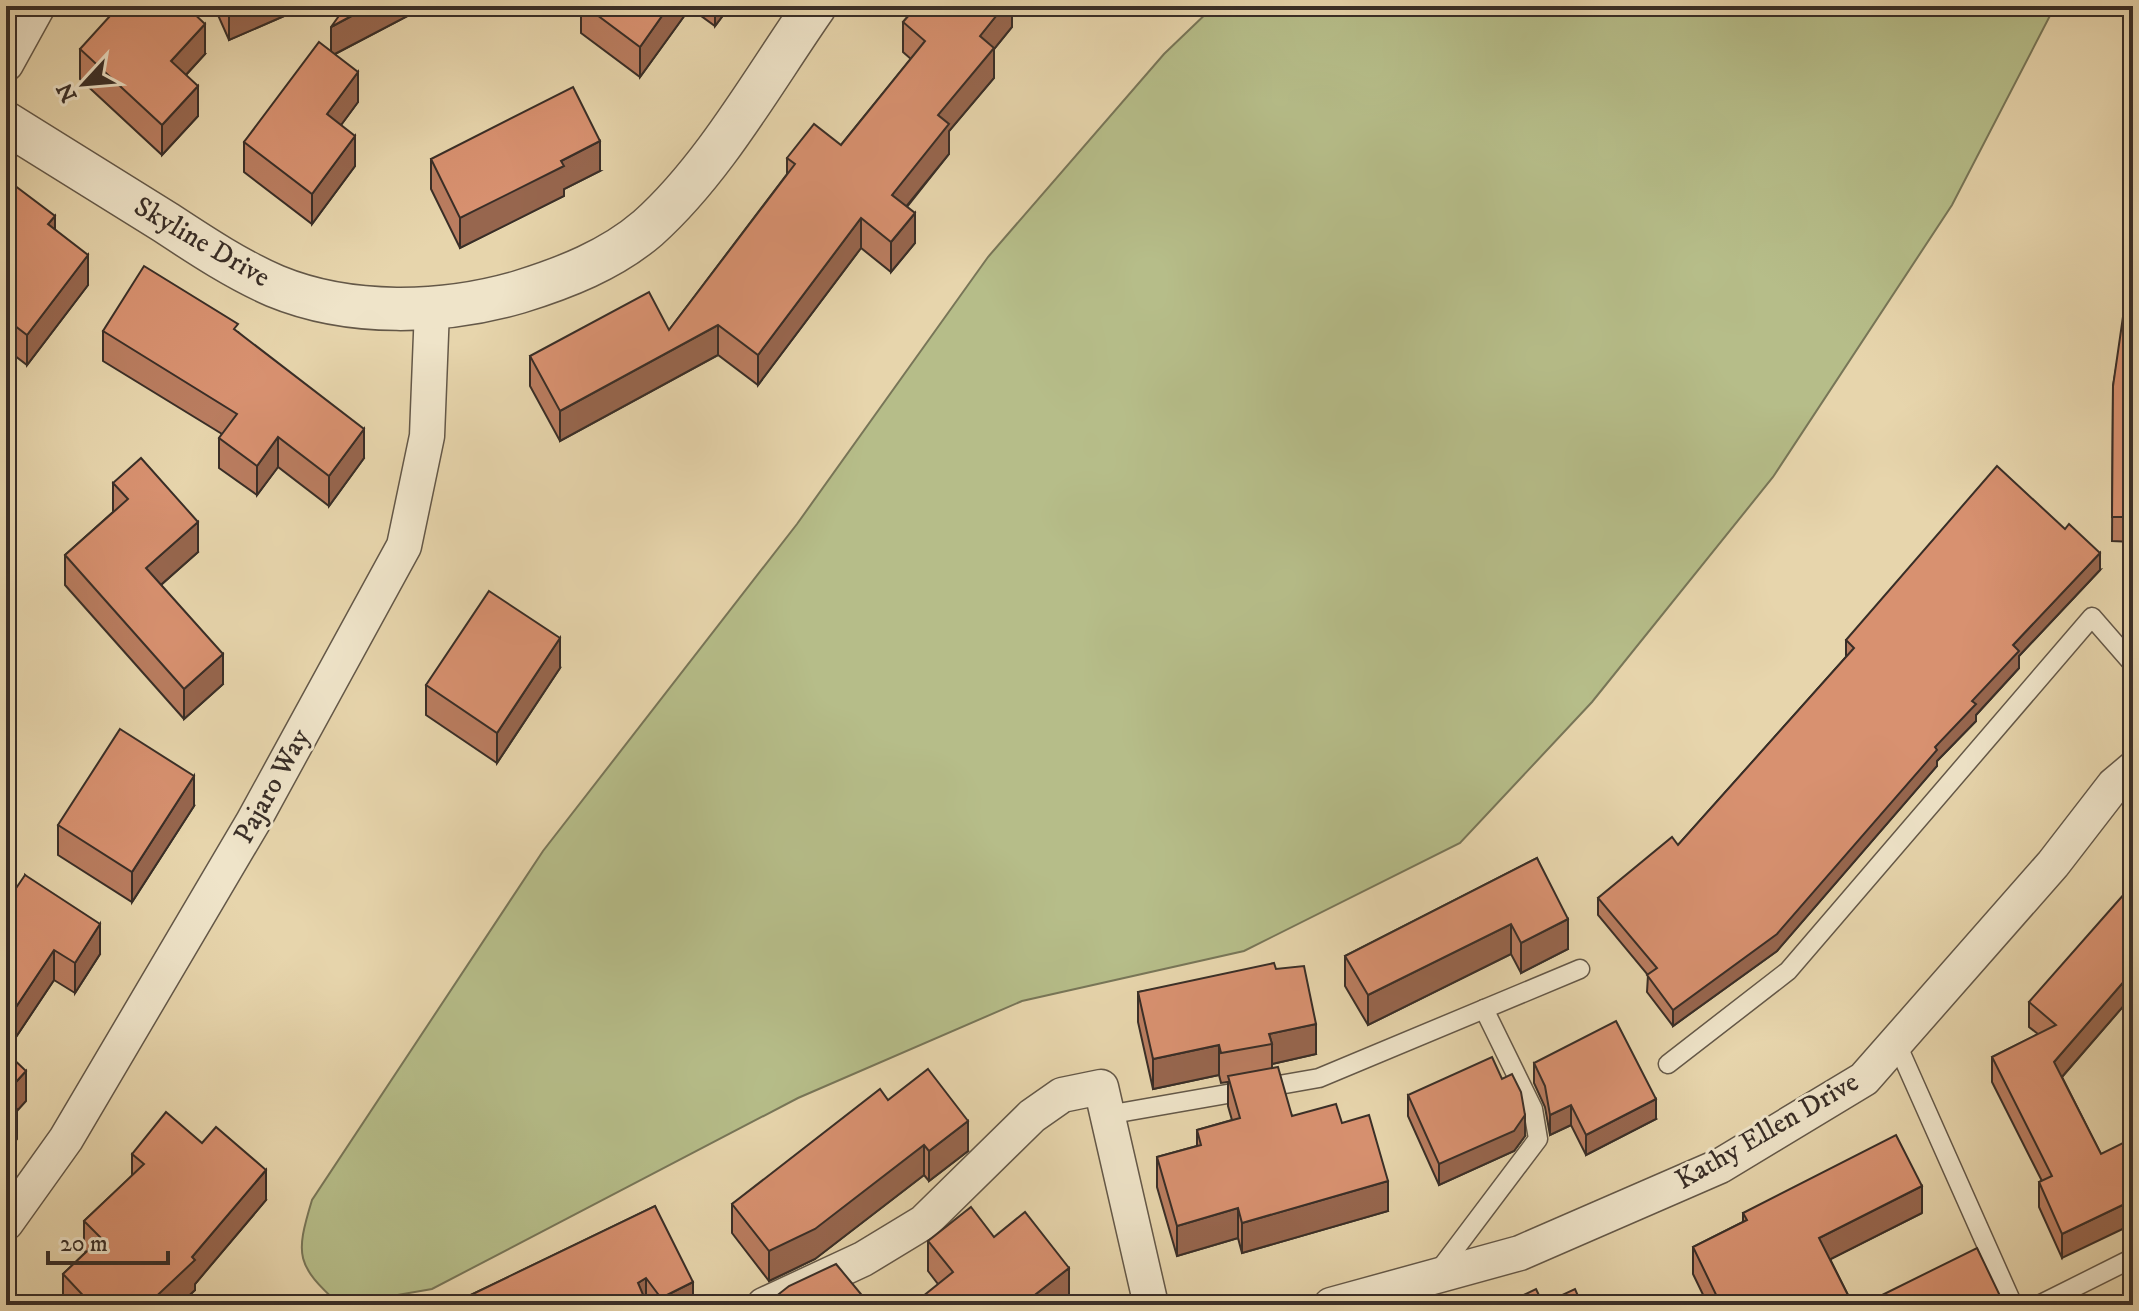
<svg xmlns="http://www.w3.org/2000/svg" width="2139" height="1311" font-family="'IM FELL DW Pica',serif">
	<rect width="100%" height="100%" fill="#e7d5ac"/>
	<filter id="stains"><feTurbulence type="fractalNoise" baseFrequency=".0025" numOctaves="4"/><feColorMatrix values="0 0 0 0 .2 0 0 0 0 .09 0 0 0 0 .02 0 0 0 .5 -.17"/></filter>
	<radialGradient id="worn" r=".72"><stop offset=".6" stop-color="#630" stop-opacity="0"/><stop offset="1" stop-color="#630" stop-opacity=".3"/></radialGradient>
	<path fill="#b6bd89" stroke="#787658" stroke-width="2" d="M1214,6H2055L1952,205L1773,477L1592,702L1460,843L1244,951L1022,1001L798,1098L432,1289L340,1305C296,1265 295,1256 312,1200L543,851L797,524L988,257L1164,54Z"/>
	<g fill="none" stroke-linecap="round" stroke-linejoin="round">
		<g stroke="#645848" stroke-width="21">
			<g id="service">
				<path d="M1896,1042L2013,1305"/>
				<path d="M1668,1064L1788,971L2092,617L2133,664"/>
				<path d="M1107,1115L1319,1078L1580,969"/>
				<path d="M1437,1273L1538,1139L1533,1109L1484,1009"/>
				<path d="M2039,1305L2133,1258"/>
			</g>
		</g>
		<g stroke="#645848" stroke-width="37">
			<g id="minor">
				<path d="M6,64L38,6"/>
				<path d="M6,1223L66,1139L253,822L404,546L427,436L432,309"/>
				<path d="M764,1305L863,1259L924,1222L1032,1116L1062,1095L1101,1087L1151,1305"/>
				<path d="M1331,1305L1520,1253L1720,1166L1864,1079L2053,864L2114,785L2133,769"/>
			</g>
		</g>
		<g stroke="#645848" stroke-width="45">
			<path id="tertiary" d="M6,123C59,156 112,189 165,222C200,245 236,269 275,286C350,317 443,314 519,292C564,278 611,260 648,228C714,169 764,79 815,6"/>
		</g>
		<use href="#service" stroke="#efe4c9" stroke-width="18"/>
		<use href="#minor" stroke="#efe4c9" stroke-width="34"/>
		<use href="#tertiary" stroke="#efe4c9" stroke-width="42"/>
	</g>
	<g fill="#ba7d60" stroke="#392e27" stroke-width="2">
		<path d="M214,6H307L229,40Z"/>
		<path d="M421,6V9L335,54L358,102L341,125L355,166L312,224L244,172V142L331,51Z"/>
		<path d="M581,6H730L715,26L690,8L640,77L581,33Z"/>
		<path d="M913,6H1012V27L994,49V78L949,131V154L907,207L915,243L891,272L861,248L758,385L718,355L560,441L530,386V356L669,330L787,174V158L841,145L911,59L903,52V22L915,8Z"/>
		<path d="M80,49L205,54L186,75L198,116L162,155L80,79Z"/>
		<path d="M431,159L600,171L564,189V196L460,248L431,189Z"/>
		<path d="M6,188L55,230L88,285L27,365L6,349Z"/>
		<path d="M2133,270V542L2112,541L2113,386Z"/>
		<path d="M103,331L238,332L364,458L329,506L278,467L257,495L219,468V438L222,434L103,361Z"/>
		<path d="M113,483L198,552L161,585L223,684L184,719L65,585V555L113,512Z"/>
		<path d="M2100,570L2019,656V668L1976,715V721L1937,761V766L1777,951L1673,1026L1647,992L1648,975L1598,915V898L1678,845L1846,657V640Z"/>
		<path d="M560,668L497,763L426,715V685Z"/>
		<path d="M194,806L132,902L58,855V825Z"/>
		<path d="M1537,858L1568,949L1521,973L1511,954L1368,1025L1345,986V956Z"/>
		<path d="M25,875L100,954L75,993L54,980L6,1052Z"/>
		<path d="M1276,969L1316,1054L1272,1064V1068L1292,1116L1342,1123L1388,1211L1242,1253L1238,1238L1177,1256L1157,1187V1157L1197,1146V1130L1232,1120L1228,1106V1082L1221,1083L1219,1075L1153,1089L1138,1022V992Z"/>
		<path d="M2133,995L2062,1077L2101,1154L2062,1258L2039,1207V1182L2042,1181L1992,1082V1057L2038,1034L2029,1027V1002Z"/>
		<path d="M1534,1063L1656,1119L1586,1155L1571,1125L1550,1135L1545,1107L1534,1083Z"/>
		<path d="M1408,1095L1525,1136L1514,1151L1439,1185L1408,1116Z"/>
		<path d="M888,1100L968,1151L929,1181L924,1175L815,1259L769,1281L732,1233V1204Z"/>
		<path d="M132,1154L266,1200L195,1284V1290L179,1305H64L63,1304V1274L86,1252L84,1251V1221L132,1176Z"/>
		<path d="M655,1206L693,1305H450Z"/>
		<path d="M1743,1213H1922L1830,1259L1853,1305H1708L1693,1274V1247L1743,1222Z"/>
		<path d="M994,1237L1069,1297L938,1284L928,1271V1241Z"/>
	</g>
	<g fill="#97664e" stroke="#392e27" stroke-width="2">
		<path d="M238,6H307L229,40V10Z"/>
		<path d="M370,6H421V9L331,56V27Z"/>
		<path d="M669,6H690V8L640,77V47Z"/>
		<path d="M715,6H730L715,26Z"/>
		<path d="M1004,6H1012V27L994,49V78L949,131V154L892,224V195L938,115L980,36Z"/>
		<path d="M205,24V54L171,91V61Z"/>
		<path d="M358,72V102L327,144V114Z"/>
		<path d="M198,86V116L162,155V125Z"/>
		<path d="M355,136V166L312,224V194Z"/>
		<path d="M600,141V171L564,189V196L460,248V218L561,161Z"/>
		<path d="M915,213V243L891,272V242Z"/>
		<path d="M55,216V246L48,224Z"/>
		<path d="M861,218V248L758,385V355Z"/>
		<path d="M88,255V285L27,365V335Z"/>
		<path d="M718,325V355L560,441V411Z"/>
		<path d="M364,429V458L329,506V476Z"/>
		<path d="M278,437V467L257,495V466Z"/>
		<path d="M198,522V552L146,598V568Z"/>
		<path d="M2100,553V570L2019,656V668L1976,715V721L1937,761V766L1777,951L1673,1026V1010L1935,747L2013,645Z"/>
		<path d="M560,638V668L497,763V733Z"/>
		<path d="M223,654V684L184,719V689Z"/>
		<path d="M194,776V806L132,902V872Z"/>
		<path d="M1568,919V949L1521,973V943Z"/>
		<path d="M100,924V954L75,993V963Z"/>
		<path d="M1511,924V954L1368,1025V995Z"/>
		<path d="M54,950V980L6,1052V1022Z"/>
		<path d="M2133,971V995L2054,1086V1062Z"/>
		<path d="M1316,1024V1054L1272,1064V1044L1269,1034Z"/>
		<path d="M1219,1045V1075L1153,1089V1059Z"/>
		<path d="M26,1071V1101L17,1111V1139L6,1151V1093Z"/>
		<path d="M1656,1099V1119L1586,1155V1135Z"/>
		<path d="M1571,1105V1125L1550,1135V1115Z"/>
		<path d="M1525,1115V1136L1514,1151L1439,1185V1164Z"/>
		<path d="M968,1121V1151L929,1181V1151Z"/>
		<path d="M924,1145V1175L815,1259L769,1281V1251Z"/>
		<path d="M266,1170V1200L195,1284V1290L179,1305H147L192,1257Z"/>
		<path d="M1388,1181V1211L1242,1253V1223Z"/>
		<path d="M1922,1186V1213L1819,1265V1238Z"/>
		<path d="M2133,1200V1224L2062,1258V1234Z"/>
		<path d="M1238,1208V1238L1177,1256V1226Z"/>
		<path d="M1069,1268V1297L1059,1305H1022Z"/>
		<path d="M646,1278V1305L638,1283Z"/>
		<path d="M693,1282V1305H661V1298Z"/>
		<path d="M2002,1300V1305H1991Z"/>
	</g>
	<g fill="#d89170" stroke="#392e27" stroke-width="2">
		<path d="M119,6H186L205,24L171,61L198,86L162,125L80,49Z"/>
		<path d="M227,6H238L229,10Z"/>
		<path d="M346,6H370L331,27Z"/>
		<path d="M585,6H669L640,47Z"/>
		<path d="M917,6H1004L980,36L994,48L938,115L949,124L892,195L915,213L891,242L861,218L758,355L718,325L560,411L530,356L649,292L669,330L795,164L787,158L814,124L841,145L925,41L903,22Z"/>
		<path d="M319,42L358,72L327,114L355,136L312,194L244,142Z"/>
		<path d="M573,87L600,141L561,161L564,166L460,218L431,159Z"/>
		<path d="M10,182L55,216L48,224L88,255L27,335L6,319V188Z"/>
		<path d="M144,266L238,324L234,329L364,429L329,476L278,437L257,466L219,438L237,414L103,331Z"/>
		<path d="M2133,270V517H2112L2113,386L2128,282Z"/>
		<path d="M141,458L198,522L146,568L223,654L184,689L65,555L128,499L113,483Z"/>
		<path d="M1997,466L2065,529L2069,524L2100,553L2013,645L2019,651L1972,701L1976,704L1935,747L1937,750L1777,934L1673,1010L1647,975L1657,968L1598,898L1672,837L1678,845L1854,648L1846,640Z"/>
		<path d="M489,591L560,638L497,733L426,685Z"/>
		<path d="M120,729L194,776L132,872L58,825Z"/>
		<path d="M1537,858L1568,919L1521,943L1511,924L1368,995L1345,956Z"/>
		<path d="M25,875L100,924L75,963L54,950L6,1022V903Z"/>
		<path d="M2133,884V971L2054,1062L2101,1154L2133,1138V1200L2062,1234L2039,1182L2052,1176L1992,1057L2056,1025L2029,1002Z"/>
		<path d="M1274,963L1276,969L1304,966L1316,1024L1269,1034L1272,1044L1221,1053L1219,1045L1153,1059L1138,992Z"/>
		<path d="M1616,1021L1656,1099L1586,1135L1571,1105L1550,1115L1545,1086L1534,1063Z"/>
		<path d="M6,1052L26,1071L6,1093Z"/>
		<path d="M1492,1057L1502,1079L1512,1074L1521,1092L1525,1115L1514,1131L1439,1164L1408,1095Z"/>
		<path d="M1278,1067L1292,1116L1336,1104L1342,1123L1369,1115L1388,1181L1242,1223L1238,1208L1177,1226L1157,1157L1201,1145L1197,1130L1240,1118L1228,1076Z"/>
		<path d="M928,1069L968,1121L929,1151L924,1145L815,1229L769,1251L732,1204L880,1089L888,1100Z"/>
		<path d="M6,1098L17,1109L6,1121Z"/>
		<path d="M166,1112L202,1143L216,1127L266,1170L192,1257L195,1260L147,1305H92L63,1274L101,1238L84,1221L144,1164L132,1154Z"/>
		<path d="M1896,1135L1922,1186L1819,1238L1853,1305H1721L1693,1247L1747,1220L1743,1213Z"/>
		<path d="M655,1206L693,1282L661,1298L646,1278L638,1283L647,1304L646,1305H450Z"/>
		<path d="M971,1207L994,1237L1025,1212L1069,1268L1022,1305H912L953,1272L928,1241Z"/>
		<path d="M1977,1248L2002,1300L1991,1305H1862Z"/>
		<path d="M836,1264L870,1305H765L789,1286Z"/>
		<path d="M1536,1289L1543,1304L1575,1289L1582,1305H1503Z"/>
	</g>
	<g text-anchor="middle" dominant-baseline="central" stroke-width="6" stroke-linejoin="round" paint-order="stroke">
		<g font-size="28" fill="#392e27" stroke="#efe4c9">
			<text transform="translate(202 242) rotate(30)">Skyline Drive</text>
			<text transform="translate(272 786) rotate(-61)">Pajaro Way</text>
			<text transform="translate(1767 1131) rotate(-30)">Kathy Ellen Drive</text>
		</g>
	</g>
	<rect width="2139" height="1311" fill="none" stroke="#e7d5ac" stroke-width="32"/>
	<rect x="8" y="8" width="2123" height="1295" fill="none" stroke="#392e27" stroke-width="4"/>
	<rect x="16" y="16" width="2107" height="1279" fill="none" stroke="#392e27" stroke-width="2"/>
	<g transform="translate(84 84) rotate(244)" stroke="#efe4c9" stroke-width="6" paint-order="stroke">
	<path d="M0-6L14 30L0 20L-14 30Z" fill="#392e27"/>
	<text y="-12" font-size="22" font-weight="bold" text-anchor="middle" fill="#392e27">N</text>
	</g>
	<path d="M48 1251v12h120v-12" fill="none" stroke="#392e27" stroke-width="4"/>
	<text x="60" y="1251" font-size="24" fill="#392e27" stroke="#efe4c9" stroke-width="6" paint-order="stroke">20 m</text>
	<rect width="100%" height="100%" filter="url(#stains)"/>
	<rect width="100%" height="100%" fill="url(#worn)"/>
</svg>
